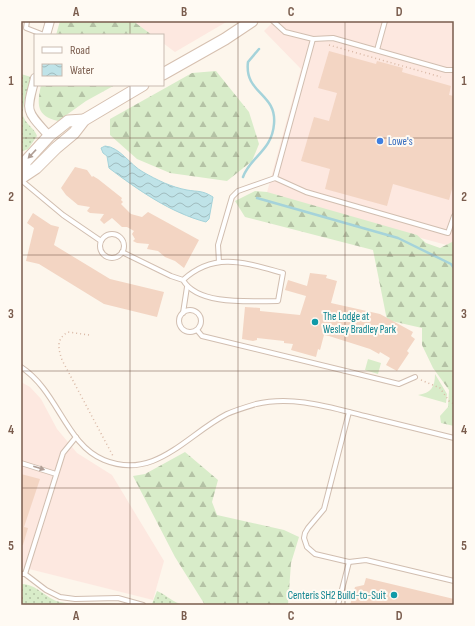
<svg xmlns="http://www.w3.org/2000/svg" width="475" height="626" font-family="'Sofia Sans Condensed',sans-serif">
	<defs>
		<pattern id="grass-dots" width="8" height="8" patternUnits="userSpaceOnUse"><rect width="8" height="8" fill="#d8ecc9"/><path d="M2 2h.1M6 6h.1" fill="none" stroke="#b4c2a5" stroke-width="1.8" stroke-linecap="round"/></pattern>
		<pattern id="forest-firs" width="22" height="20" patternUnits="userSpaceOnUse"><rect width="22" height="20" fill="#d8ecc9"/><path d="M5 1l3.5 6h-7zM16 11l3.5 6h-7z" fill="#b4c2a5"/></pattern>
		<pattern id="water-waves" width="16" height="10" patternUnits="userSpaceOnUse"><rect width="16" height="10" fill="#bfe3e8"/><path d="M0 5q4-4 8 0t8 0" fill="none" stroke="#a0bbbe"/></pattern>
	</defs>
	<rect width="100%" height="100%" fill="#fdf6ec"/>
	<g fill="#fde8e0">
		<path d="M133,21H228L175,52L163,43V35H152Z"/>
		<path d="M274,21H454V247L266,196L301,69L264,31Z"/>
		<path d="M21,382L30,387L41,399L57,429L77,453L112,475L164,561L153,600L21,567Z"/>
	</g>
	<g fill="url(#grass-dots)">
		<path d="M21,74L31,77C29,86 20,111 24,118C27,125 35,129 37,136L28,149L21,152Z"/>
		<path d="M21,584C36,583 46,599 60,602C81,607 102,601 123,605H26L21,602Z"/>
		<path d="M157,591C167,595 173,603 184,605H155L152,604Z"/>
	</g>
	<g fill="url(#forest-firs)">
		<path d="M60,21H133L152,35H56Z"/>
		<path d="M216,71L249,112L259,144L252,161L227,181L170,173L137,159L110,135V119L192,73Z"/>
		<path d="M41,85H115L86,101L58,121C36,116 37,104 41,85Z"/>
		<path d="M255,191L267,192L417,235L426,243L440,248L454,241V426L441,423L440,416L448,407L449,390L433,368L422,345V328L387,320L373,250L245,217L235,201Z"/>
		<path d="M185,452L218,480L212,502L217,515L284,530L299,537L291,563L288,605H205L175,557L133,476L145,474Z"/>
	</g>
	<g fill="#d8ecc9">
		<path d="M368,359L381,363L378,374L365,370Z"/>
		<path d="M435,374L447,394L446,403L418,395C431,393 435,387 435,374Z"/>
	</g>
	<path fill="url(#water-waves)" stroke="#a5d3da" d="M105,146C120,147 130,165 143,172C157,180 171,187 187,190C198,192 202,190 213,197L209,219L206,222C171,213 138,190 109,168L107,156L103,153L101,148Z"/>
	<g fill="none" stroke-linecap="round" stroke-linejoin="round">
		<g stroke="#a5d3da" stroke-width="2.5">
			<path d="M243,177C250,157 272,151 274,124C277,93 244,94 248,62L259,49"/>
			<path d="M257,198L398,238L451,264L454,268"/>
		</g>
	</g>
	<g fill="#f3d5c3">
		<path d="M329,51L376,64L377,61L403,68L402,72L451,86L449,95L454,96V182L449,200L393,184L387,206L325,189L330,169L301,161L314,117L329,121L337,93L318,88Z"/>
		<path d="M75,167L87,170L92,177L93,176L98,179L122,198L121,200L123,202L121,204L131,214L142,217L148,212L199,240L184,268L175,261L165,257L158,251L147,249L149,244L137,243L133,241L135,239L132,234L134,231L127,227H122L112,218L104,224L100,220L104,214L90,213L87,211L90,207L78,205L66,195L61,188Z"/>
		<path d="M33,213L51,225L59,227L54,245L110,279L164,292L157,317L104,304L39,264L26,261L34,228L27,223Z"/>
		<path d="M310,273L327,275L326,278L337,281L331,303L380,314L413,332L411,336L415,339L407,351L409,353L397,371L386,365L390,358L380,352L379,354L370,349L329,336L324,335L320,350L318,349L316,357L291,350L293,344L284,343V341L257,338V340L253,341L242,339L245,307L260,308V311L300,315L306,296L285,290L288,280L307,286Z"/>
		<path d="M21,474L40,479L24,527L28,528L23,545H21Z"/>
		<path d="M366,578L454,599L453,605H350L355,587L364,585Z"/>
	</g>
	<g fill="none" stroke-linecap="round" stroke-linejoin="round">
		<g stroke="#d1beb0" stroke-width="6">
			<g id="service">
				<path d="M27,21L26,28L44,35"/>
				<path d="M273,21L285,32L313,39L333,38L446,70H454"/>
				<path d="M313,39L275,178L306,192L448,233L454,216"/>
				<path d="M377,50L385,21"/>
				<path d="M21,180L63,215L101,241"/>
				<circle cx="112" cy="246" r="12"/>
				<path d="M122,252L171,276L183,280C198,306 251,301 278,301L283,273C246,263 215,251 183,280"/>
				<path d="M219,262L218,245L232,197L238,191L275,178"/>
				<circle cx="190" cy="321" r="11"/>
				<path d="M183,313L187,287"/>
				<path d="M197,330L202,336L399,384L415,377"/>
				<path d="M21,367C58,391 66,445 104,460C155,481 186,435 227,414C236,410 246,407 256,404C294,395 332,408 369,417C397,424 426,431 454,438"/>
				<path d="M349,412L324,509L308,528L305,533L304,538L307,547L315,554L349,562L366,560L454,581"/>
				<path d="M21,463L56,474"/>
				<path d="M21,574H25L46,590L60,597L75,599L118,598L143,605"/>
				<path d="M25,574L63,453L76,437"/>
				<path d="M338,605L349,562"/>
			</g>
		</g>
		<g stroke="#d1beb0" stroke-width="10">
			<g id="minor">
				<path d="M46,35L50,21"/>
				<path d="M35,78C26,113 25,109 49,136"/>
			</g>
		</g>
		<g stroke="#d6c0b0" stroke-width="13">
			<g id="secondary">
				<path d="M163,74L225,39L252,21"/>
				<path d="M21,175L26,161L49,136L68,121L84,120"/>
				<path d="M21,178L36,168L56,148L74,133L84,120L143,85"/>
			</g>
		</g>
		<g stroke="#d9b8a5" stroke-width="1.5" stroke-dasharray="1 3" stroke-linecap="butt">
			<path d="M329,45L441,77"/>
			<path d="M89,335L68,332C56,339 58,348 62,360L113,456"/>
			<path d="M421,380L440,388L449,401L454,404"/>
		</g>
		<use href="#service" stroke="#fff" stroke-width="4"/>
		<use href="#minor" stroke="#fff" stroke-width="8"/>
		<use href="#secondary" stroke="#fff" stroke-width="11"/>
	</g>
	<defs><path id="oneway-solid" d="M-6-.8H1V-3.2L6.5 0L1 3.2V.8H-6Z"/></defs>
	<g fill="#af9d94">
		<use href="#oneway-solid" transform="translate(32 154) rotate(133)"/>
		<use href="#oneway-solid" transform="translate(39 468) rotate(17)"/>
	</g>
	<path fill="none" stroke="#7a5c4d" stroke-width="1" stroke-opacity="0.55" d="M130,21V35M238,21V605M345,21V605M130,85V605M21,138H454M21,255H454M21,371H454M21,488H454"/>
	<circle fill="#3f7fe0" stroke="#fffaf3" stroke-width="1.5" cx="380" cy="141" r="4"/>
	<g fill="#0f9aa8" stroke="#fffaf3" stroke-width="1.5">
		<circle cx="315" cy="322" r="4"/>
		<circle cx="394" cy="595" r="4"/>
	</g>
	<g text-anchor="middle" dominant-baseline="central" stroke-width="4" stroke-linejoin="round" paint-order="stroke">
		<g font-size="11" fill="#366cbe" stroke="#fffaf3" text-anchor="start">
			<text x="388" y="141">Lowe's</text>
		</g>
		<g font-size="11" fill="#0d838f" stroke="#fffaf3" text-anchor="start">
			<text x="323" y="316">The Lodge at<tspan x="323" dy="13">Wesley Bradley Park</tspan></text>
			<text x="386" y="595" text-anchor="end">Centeris SH2 Build-to-Suit</text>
		</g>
	</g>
	<rect width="475" height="626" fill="none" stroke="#fffaf3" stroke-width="44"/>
	<rect x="34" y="34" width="130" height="52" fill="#fffaf3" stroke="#cabbb1"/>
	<rect x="42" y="47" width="20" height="6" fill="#ffffff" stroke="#cabbb1"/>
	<text x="70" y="54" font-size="12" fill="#7a5c4d">Road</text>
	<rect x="42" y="64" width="20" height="12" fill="url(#water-waves)" stroke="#cabbb1"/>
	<text x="70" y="74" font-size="12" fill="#7a5c4d">Water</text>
	<rect x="22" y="22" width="431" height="582" fill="none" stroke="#7a5c4d" stroke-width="1.5"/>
	<g font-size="13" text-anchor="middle" font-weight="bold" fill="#7a5c4d">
		<text x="76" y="16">A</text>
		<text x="184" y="16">B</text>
		<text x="291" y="16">C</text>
		<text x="399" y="16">D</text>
		<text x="11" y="85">1</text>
		<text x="464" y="85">1</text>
		<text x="11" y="201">2</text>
		<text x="464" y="201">2</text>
		<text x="11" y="318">3</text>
		<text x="464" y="318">3</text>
		<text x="11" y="434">4</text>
		<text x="464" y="434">4</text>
		<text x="11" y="550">5</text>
		<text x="464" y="550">5</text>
		<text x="76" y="620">A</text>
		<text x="184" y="620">B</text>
		<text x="291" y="620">C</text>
		<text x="399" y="620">D</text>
	</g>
</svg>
